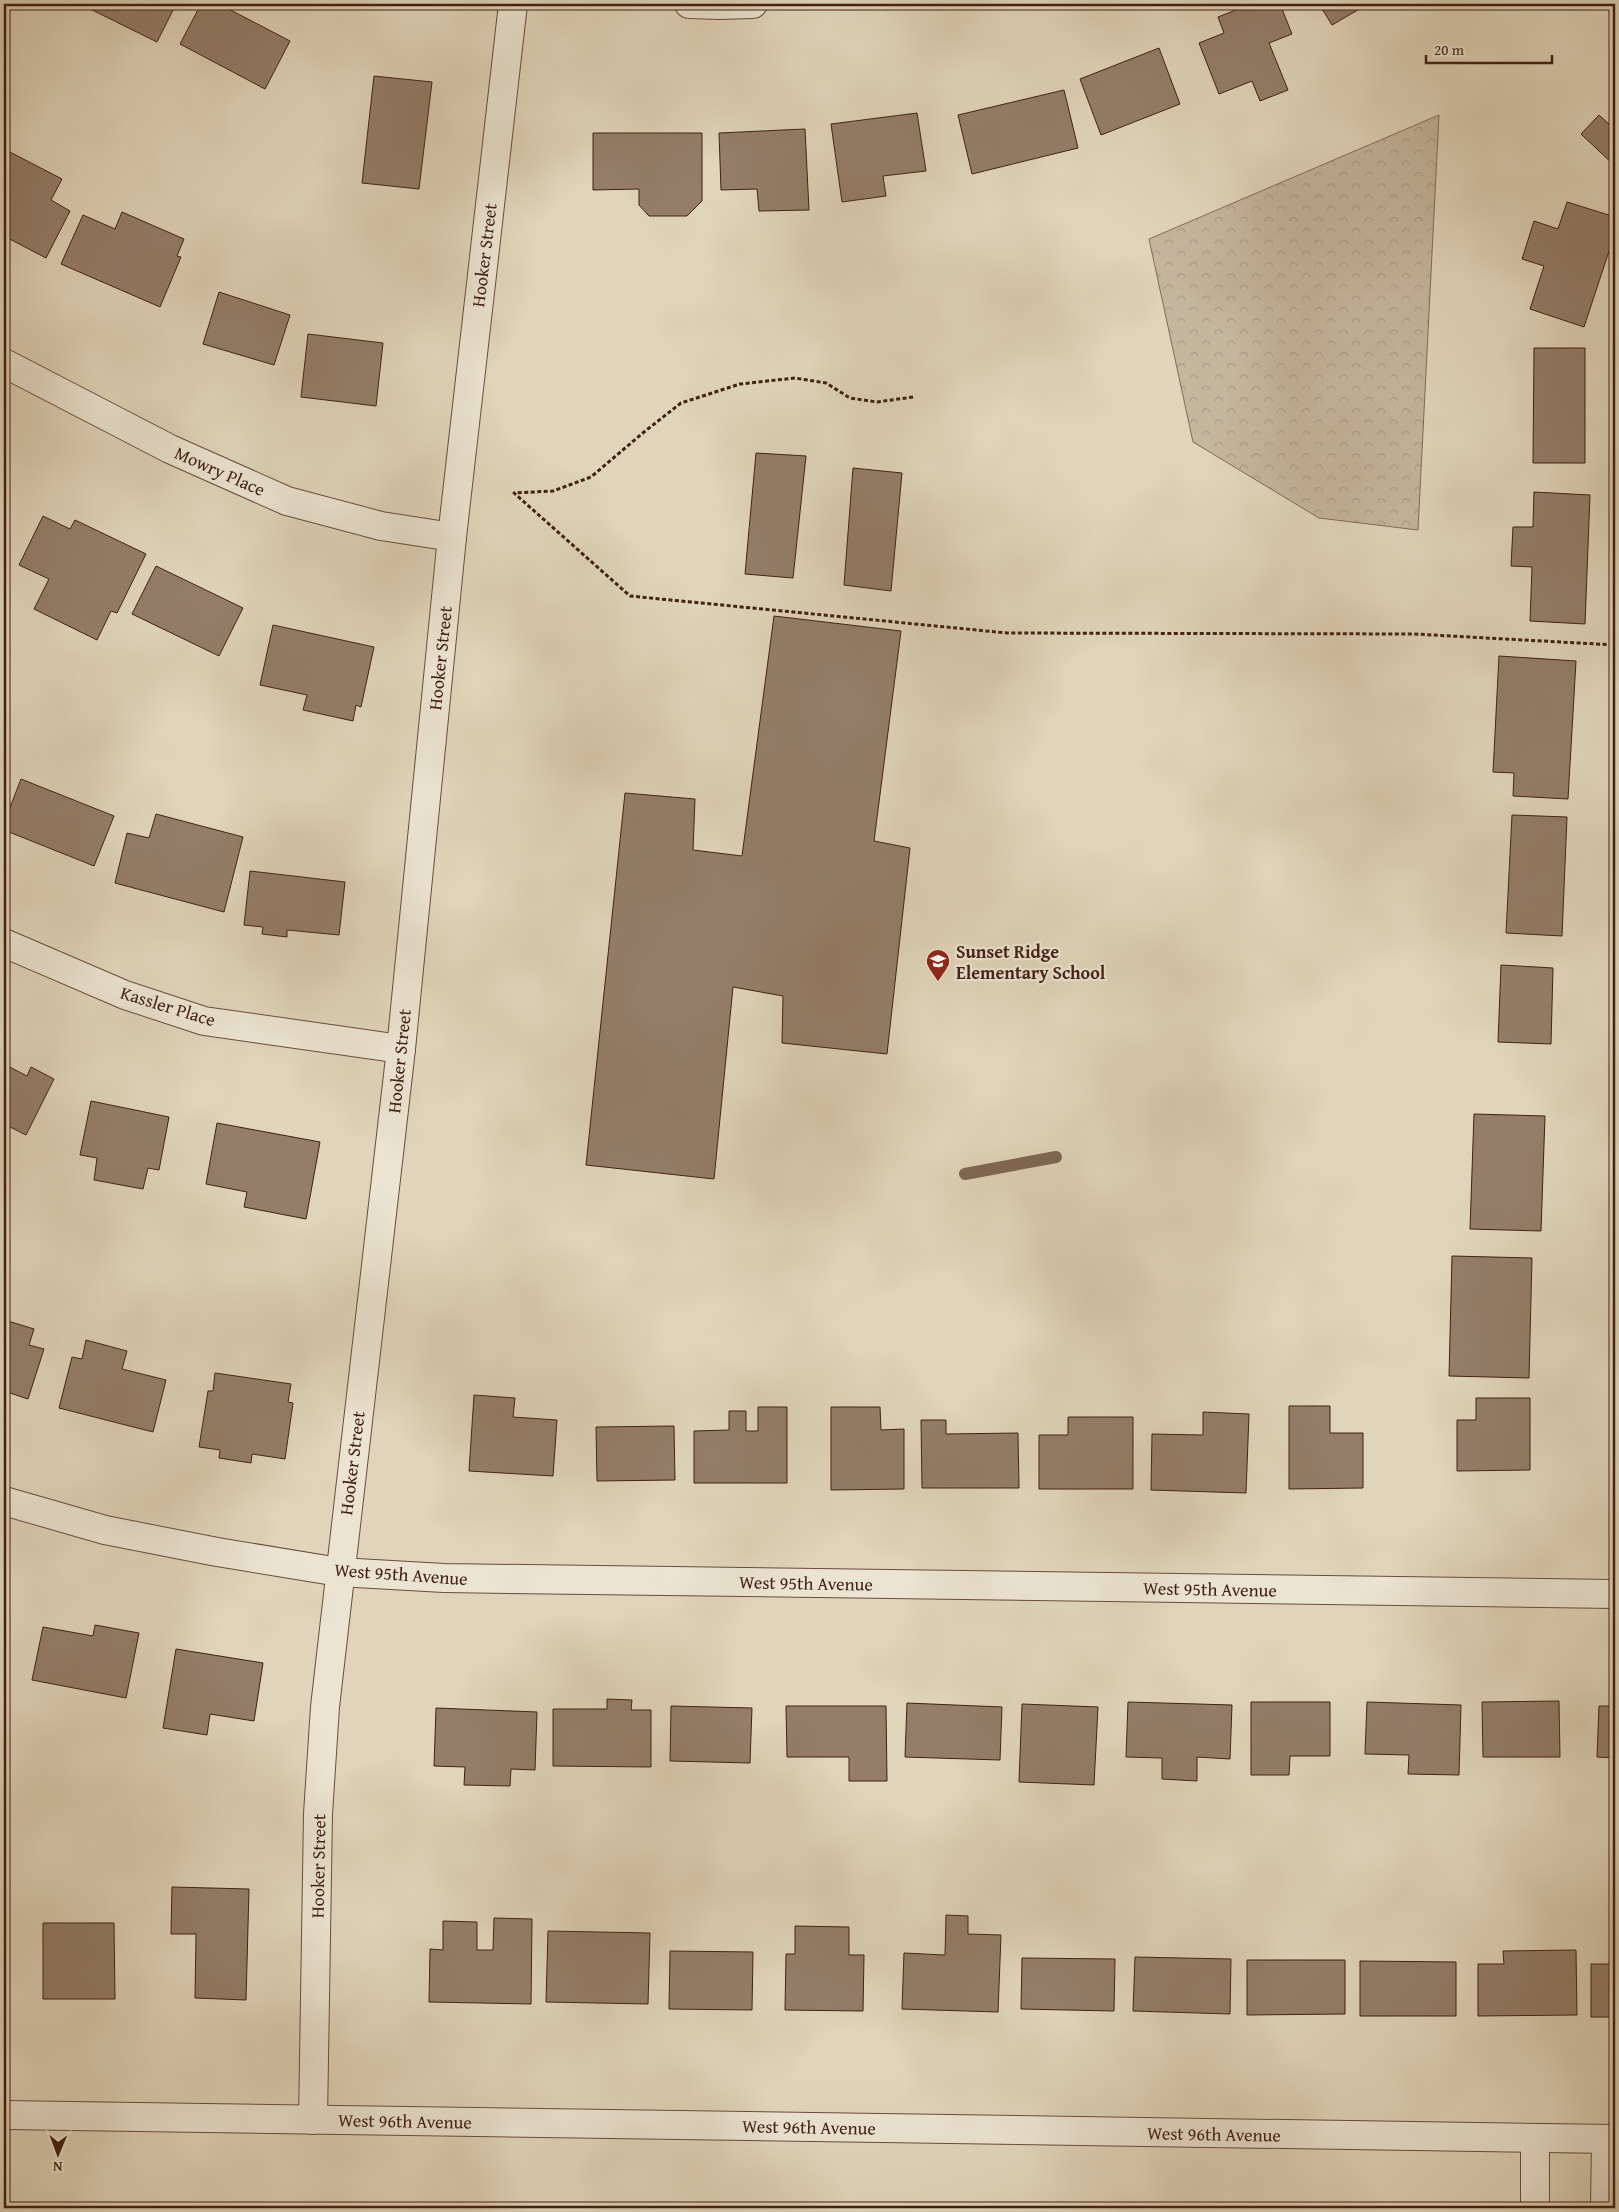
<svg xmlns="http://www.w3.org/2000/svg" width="1619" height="2212" font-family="'Gentium Book Plus',serif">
	<defs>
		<pattern id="forest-crowns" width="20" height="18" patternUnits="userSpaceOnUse" patternTransform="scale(1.25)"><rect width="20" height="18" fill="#c5b69e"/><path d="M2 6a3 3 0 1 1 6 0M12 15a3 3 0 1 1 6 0" fill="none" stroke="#aa9c87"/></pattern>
	</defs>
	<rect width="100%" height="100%" fill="#e0d5ba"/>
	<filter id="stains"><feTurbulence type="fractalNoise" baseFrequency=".004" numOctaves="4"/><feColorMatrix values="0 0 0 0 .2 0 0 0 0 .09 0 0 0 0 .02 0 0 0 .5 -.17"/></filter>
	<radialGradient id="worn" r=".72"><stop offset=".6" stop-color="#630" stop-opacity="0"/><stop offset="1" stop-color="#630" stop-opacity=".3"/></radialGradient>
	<path fill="url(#forest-crowns)" stroke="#846a58" d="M1439,115L1418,530L1319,518L1193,442L1149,239Z"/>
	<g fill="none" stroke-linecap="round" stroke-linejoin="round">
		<path stroke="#806755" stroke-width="12" d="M965,1174L1056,1157"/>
	</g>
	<g fill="#947e6a" stroke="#421f13">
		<path d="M80,4H176L157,42Z"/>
		<path d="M201,4H219L290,41L265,89L180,44Z"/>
		<path d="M1251,4H1280L1292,34L1269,43L1288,90L1260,101L1252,81L1219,94L1199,43L1224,33L1218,17Z"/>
		<path d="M1319,4H1368L1332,25Z"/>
		<path d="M1159,48L1180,104L1101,135L1080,79Z"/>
		<path d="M374,76L432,82L419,189L362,183Z"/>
		<path d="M1064,90L1078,148L972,174L958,115Z"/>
		<path d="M917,113L926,171L883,176L886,196L842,202L831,124Z"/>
		<path d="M1599,115L1611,126L1615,121V166L1581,134Z"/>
		<path d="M805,129L809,210L759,211L757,189L721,190L719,133Z"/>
		<path d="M593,133H702V201L687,216H649L639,205V189L593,190Z"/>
		<path d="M4,149L62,179L51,200L70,211L46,258L4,236Z"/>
		<path d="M1567,202L1615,217V233L1584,327L1530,309L1544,266L1522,259L1534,221L1558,229Z"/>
		<path d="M122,212L184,239L177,256L181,257L160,307L61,264L83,215L115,229Z"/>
		<path d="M219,292L290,315L274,365L203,344Z"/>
		<path d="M308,334L383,343L376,406L301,397Z"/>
		<path d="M1534,348H1585V463H1533Z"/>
		<path d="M756,453L806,456L793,578L745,574Z"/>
		<path d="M853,468L902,473L891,591L844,585Z"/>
		<path d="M4,479L9,481L4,491Z"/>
		<path d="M1534,492L1590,495L1585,624L1530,621L1532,567L1511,566L1513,527H1533Z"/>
		<path d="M43,516L70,529L75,520L146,554L117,613L111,611L97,640L34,609L49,579L19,565Z"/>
		<path d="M156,566L243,608L219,656L132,614Z"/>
		<path d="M774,616L901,631L874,841L910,848L887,1054L782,1043L783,996L733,987L714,1179L586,1165L625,793L695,799L693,850L742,856Z"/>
		<path d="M273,625L374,647L361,707L356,705L353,721L303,710L307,695L260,685Z"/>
		<path d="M1499,656L1576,661L1568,799L1513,796L1514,773L1493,772Z"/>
		<path d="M21,779L114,816L94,866L4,830V823Z"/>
		<path d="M156,814L243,837L224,912L115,883L127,833L149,838Z"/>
		<path d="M1512,815L1567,817L1562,936L1506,933Z"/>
		<path d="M250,871L345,882L339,935L287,930V937L262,934L263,927L244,925Z"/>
		<path d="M1501,965L1553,968L1551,1044L1498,1042Z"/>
		<path d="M4,1064L27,1076L31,1067L54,1079L26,1135L4,1124Z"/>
		<path d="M91,1101L169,1117L159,1170L148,1168L143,1189L94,1180L97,1158L80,1155Z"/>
		<path d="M1474,1114L1545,1116L1541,1231L1470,1229Z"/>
		<path d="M217,1123L320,1142L306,1219L244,1207L247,1192L206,1184Z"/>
		<path d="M1452,1256L1532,1258L1529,1378L1449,1376Z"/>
		<path d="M8,1321L34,1329L29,1345L44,1349L28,1399L4,1391V1335Z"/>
		<path d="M86,1340L127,1351L122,1369L166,1380L153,1432L59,1408L72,1357L82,1359Z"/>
		<path d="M215,1373L291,1384L288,1402L293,1403L285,1459L252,1454L251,1463L219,1458L220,1450L199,1447L208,1391H213Z"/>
		<path d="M474,1395L515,1398L513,1417L557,1420L553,1476L469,1471Z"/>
		<path d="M1476,1398H1530V1470L1457,1471V1420H1476Z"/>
		<path d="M1289,1406H1330V1433H1363V1488L1289,1489Z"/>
		<path d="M758,1407H787V1483H694V1431L729,1430V1411H746V1431H758Z"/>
		<path d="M831,1407H880L881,1430L904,1429V1489L831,1490Z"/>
		<path d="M1203,1412L1249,1414L1246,1493L1151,1490L1152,1434L1203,1435Z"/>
		<path d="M1068,1417H1133V1489H1039V1435H1068Z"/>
		<path d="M921,1420H946V1434L1018,1433L1019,1488H922Z"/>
		<path d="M674,1426L675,1480L597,1481L596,1427Z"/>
		<path d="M95,1625L139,1633L126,1698L32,1680L43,1627L93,1636Z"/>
		<path d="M176,1649L263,1663L254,1721L210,1714L207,1735L163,1728Z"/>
		<path d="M607,1699L632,1700L631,1710H651V1767L553,1766V1709H607Z"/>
		<path d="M1559,1701L1560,1757H1483L1482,1702Z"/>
		<path d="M1128,1702L1232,1705L1230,1759L1197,1757V1781L1162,1779V1758L1126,1757Z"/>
		<path d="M1251,1702H1330V1756H1290L1289,1775H1251Z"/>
		<path d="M1367,1702L1461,1705L1459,1775L1408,1774L1409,1755L1365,1754Z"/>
		<path d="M907,1703L1002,1707L1000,1760L905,1757Z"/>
		<path d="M1022,1704L1098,1707L1094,1785L1019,1782Z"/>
		<path d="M671,1706L752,1708L750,1763L670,1761Z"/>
		<path d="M786,1706H886L887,1781H849V1757H787Z"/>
		<path d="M1599,1706H1615V1758L1597,1757Z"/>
		<path d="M436,1708L537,1712L535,1770L511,1769L510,1786L464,1785L465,1767L434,1766Z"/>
		<path d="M172,1887L249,1889L246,2000L195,1998L196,1934H171Z"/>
		<path d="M946,1915L968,1916V1934L1001,1935L998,2012L902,2009L904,1953L945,1955Z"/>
		<path d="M494,1918L532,1919L531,2004L429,2002L430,1949L443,1950V1921L477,1922V1950H493Z"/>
		<path d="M43,1923H114L115,1999H43Z"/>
		<path d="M795,1926L849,1927V1955H864L863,2011L785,2010L786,1954H795Z"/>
		<path d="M548,1931L650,1933L648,2004L546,2002Z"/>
		<path d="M1576,1950L1577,2015L1478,2016V1964H1504L1503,1951Z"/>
		<path d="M670,1951L753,1952L752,2010L669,2009Z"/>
		<path d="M1135,1957L1231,1959L1230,2014L1133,2011Z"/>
		<path d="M1022,1958L1115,1959L1114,2011L1021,2009Z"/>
		<path d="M1247,1960H1345V2014L1247,2015Z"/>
		<path d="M1360,1961L1456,1962V2016H1360Z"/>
		<rect x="1591" y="1964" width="24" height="53"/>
	</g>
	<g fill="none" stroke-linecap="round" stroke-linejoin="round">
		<g stroke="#6a4c3d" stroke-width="30">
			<g id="minor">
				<path d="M689,4L719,5L753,4"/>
				<path d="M4,363L170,449L287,501L381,526L452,537"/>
				<path d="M4,943L125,995L204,1021L401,1049"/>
				<path d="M4,1501L105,1530L217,1552L339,1572L444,1578L1615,1594"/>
				<path d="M4,2115L1615,2139"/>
				<path d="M313,2120L318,1814L325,1707L401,1049L452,537L513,4"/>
				<path d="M1535,2208V2139"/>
				<path d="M1605,2208L1606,2139"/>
			</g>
		</g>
		<path stroke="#421f13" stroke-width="3" stroke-dasharray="4 2.5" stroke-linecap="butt" d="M913,397L877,402L850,398L826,383L795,378L740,384L681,403L644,432L591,477L553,491L514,493L630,596L1007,633L1414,634L1615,645"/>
		<use href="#minor" stroke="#ebe4d2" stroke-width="28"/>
	</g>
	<defs>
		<g id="school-pin" transform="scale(1.25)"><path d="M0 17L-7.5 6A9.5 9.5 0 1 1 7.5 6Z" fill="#8f2418" stroke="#ebe4d2"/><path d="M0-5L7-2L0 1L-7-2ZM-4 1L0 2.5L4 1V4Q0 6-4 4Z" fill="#fff"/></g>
	</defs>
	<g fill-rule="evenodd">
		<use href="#school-pin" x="938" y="961"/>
	</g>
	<g text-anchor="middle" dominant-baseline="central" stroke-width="4.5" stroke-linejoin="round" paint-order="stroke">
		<g font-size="18" fill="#421f13" stroke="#ebe4d2">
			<text transform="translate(484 255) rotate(-83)">Hooker Street</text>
			<text transform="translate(220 471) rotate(24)">Mowry Place</text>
			<text transform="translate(440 658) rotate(-84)">Hooker Street</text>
			<text transform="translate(168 1006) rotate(17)">Kassler Place</text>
			<text transform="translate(399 1061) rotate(-84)">Hooker Street</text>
			<text transform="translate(352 1463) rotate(-83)">Hooker Street</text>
			<text transform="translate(401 1574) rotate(4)">West 95th Avenue</text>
			<text transform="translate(806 1583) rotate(1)">West 95th Avenue</text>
			<text transform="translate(1210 1589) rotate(1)">West 95th Avenue</text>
			<text transform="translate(318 1866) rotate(-89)">Hooker Street</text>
			<text transform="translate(405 2121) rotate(1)">West 96th Avenue</text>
			<text transform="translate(809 2127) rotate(1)">West 96th Avenue</text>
			<text transform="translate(1214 2134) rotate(1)">West 96th Avenue</text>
		</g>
		<g font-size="18" font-weight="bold" fill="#421f13" stroke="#ebe4d2" text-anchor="start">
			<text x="956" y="951">Sunset Ridge<tspan x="956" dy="21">Elementary School</tspan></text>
		</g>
	</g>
	<rect width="1619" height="2212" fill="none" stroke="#e0d5ba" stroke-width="20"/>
	<rect x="5" y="5" width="1609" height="2202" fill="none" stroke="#421f13" stroke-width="2.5"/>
	<rect x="10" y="10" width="1599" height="2192" fill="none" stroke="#421f13"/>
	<g transform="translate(58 2154) rotate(181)" stroke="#ebe4d2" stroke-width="4" paint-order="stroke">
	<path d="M0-4L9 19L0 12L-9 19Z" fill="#421f13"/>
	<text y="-8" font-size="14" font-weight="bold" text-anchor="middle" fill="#421f13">N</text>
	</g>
	<path d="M1426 55v8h126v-8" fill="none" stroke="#421f13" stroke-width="2.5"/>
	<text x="1434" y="55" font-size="15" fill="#421f13" stroke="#ebe4d2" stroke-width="4" paint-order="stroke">20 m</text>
	<rect width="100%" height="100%" filter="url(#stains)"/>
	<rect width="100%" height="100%" fill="url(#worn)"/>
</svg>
